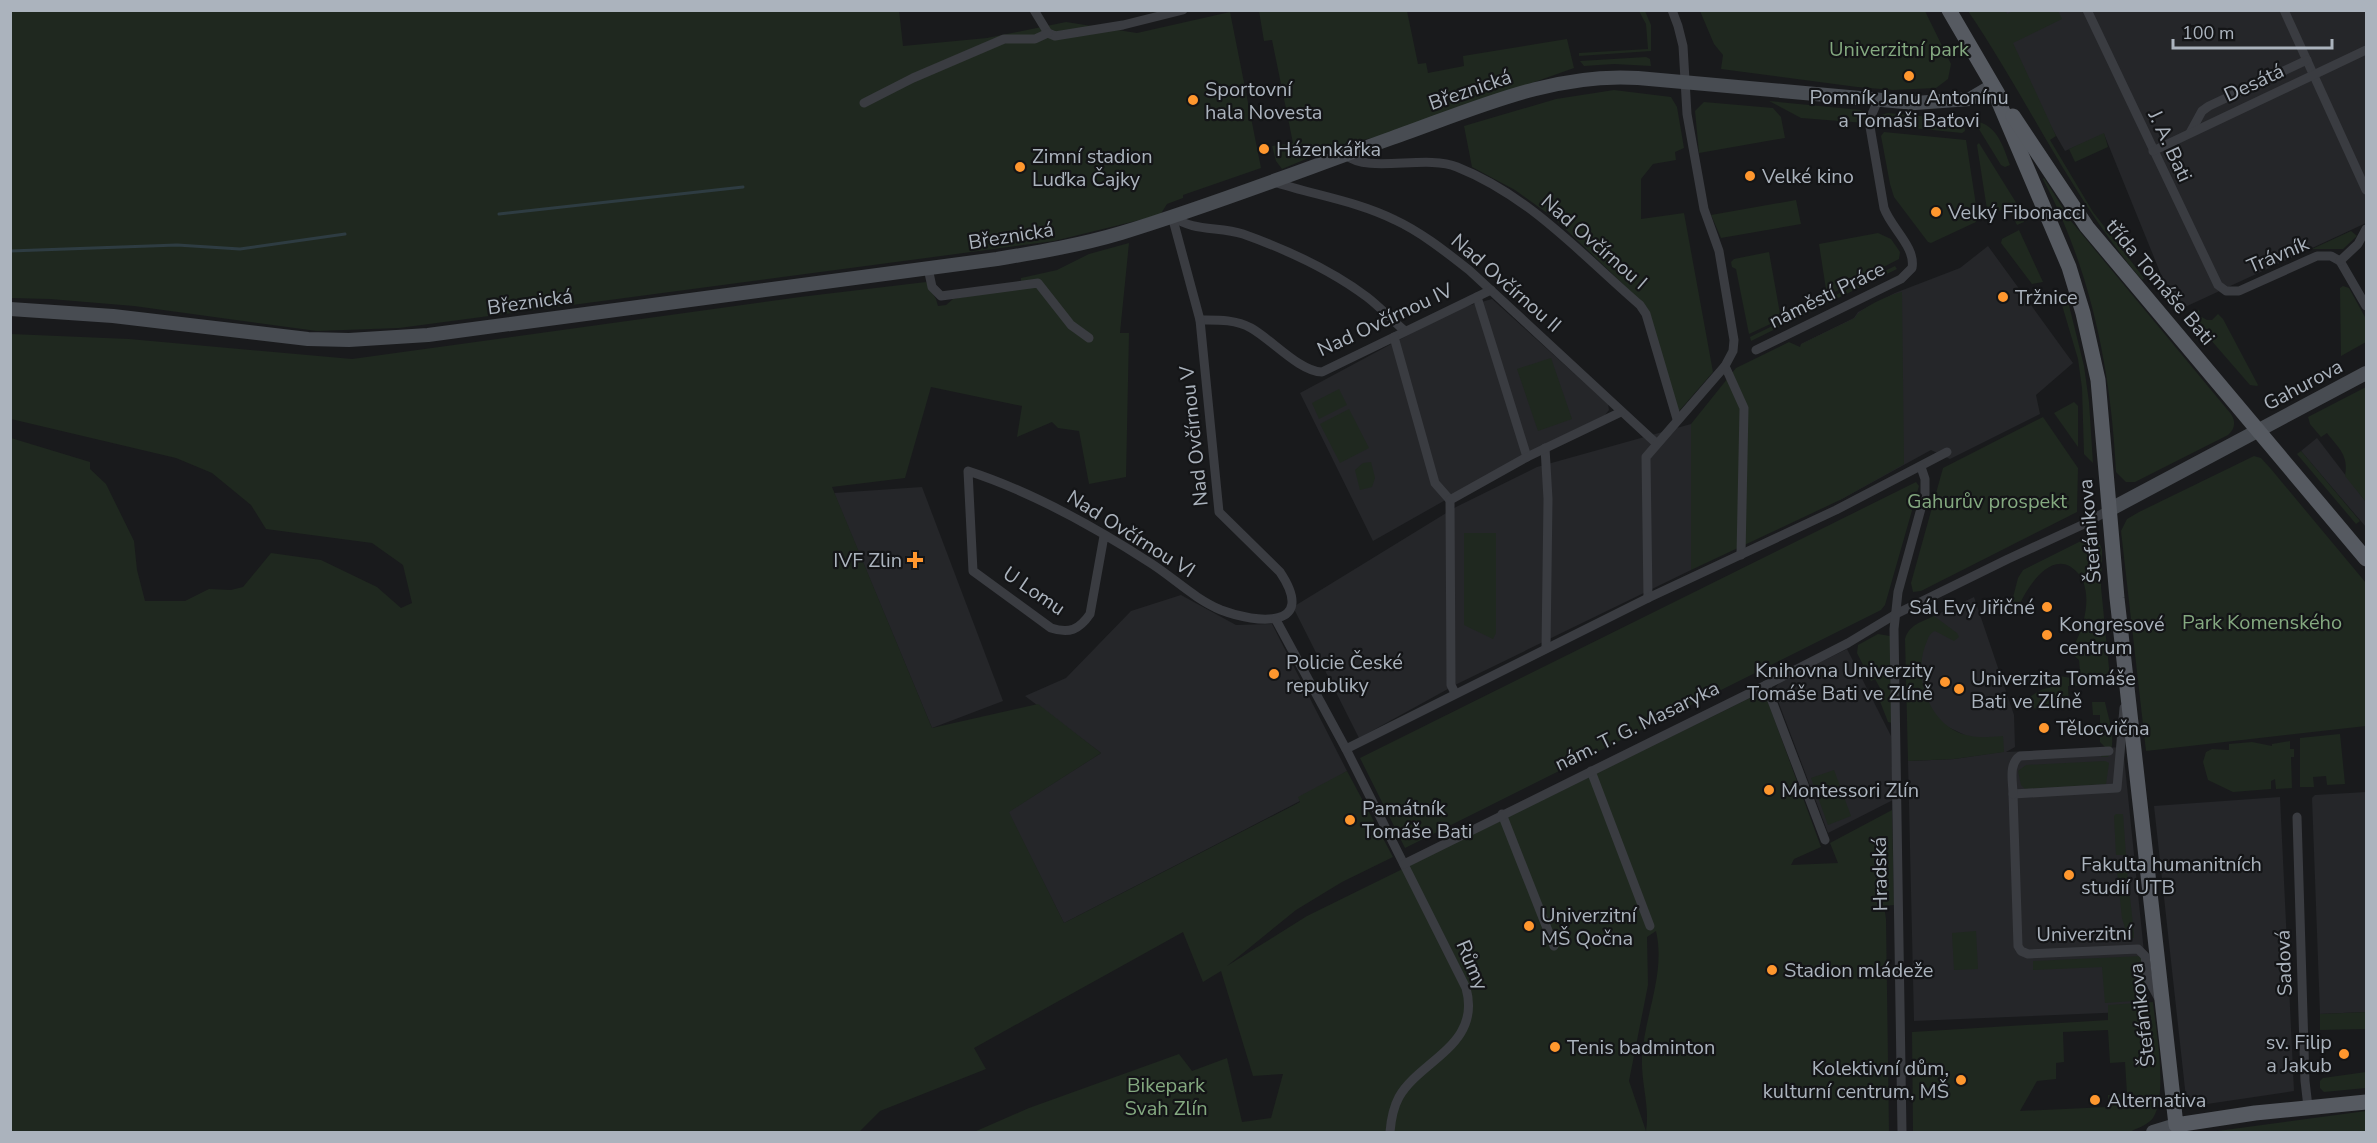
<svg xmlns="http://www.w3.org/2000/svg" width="2377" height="1143" font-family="'Nunito Sans',sans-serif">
	<rect width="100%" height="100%" fill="#191a1c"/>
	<g fill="#252629">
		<path d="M2005,11H2366V223L2185,307L2164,282L2104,134L2065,151L1998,36Z"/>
		<path d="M1988,246L2073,363L2036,395L2040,414L1950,459L1931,450L1840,500L1801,344L1854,318L1858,312L1895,293L1960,268Z"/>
		<path d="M1492,299L1608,404L1609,410L1605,415L1541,446L1373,541L1300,393L1436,320L1464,307Z"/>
		<path d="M1691,424V570L1457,684L1359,738L1293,607L1456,507L1537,467Z"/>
		<path d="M2317,438L2366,502V527L2301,451Z"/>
		<path d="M922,487L1003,701L932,728L834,493Z"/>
		<path d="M1181,595L1236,625L1272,624L1347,771L1300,801L1064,923L1008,812L1101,753L1025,696L1066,678L1131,611Z"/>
		<path d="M1974,597L2014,715L2015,747L2006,752L2123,747L2150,1011L1914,1021L1908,761L1954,759L2001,752L1918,713L1914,633L1934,616Z"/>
		<path d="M1847,649L1891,736L1893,800L1828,833L1777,698L1775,688L1780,682Z"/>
		<path d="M2366,792V1012L2320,1014L2312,798L2315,795Z"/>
		<path d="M2280,797L2294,1091L2187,1107L2154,806Z"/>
	</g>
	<g fill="#1f281f" fill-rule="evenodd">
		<path d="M899,10L903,46L987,38L1066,22L1137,33L1230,12L1261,168L1183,195V198L1167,204L1160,215L1054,241L399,328L317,331L134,306L50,299L11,298V11Z"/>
		<path d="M1259,11H1407L1418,64L1426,63L1428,73L1464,66L1463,56L1567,39L1574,68L1389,134L1340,145L1282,169L1276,161L1272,146L1293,143L1272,40L1264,41Z"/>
		<path d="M1639,11H1645L1651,25V51L1579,56V53L1648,49L1646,24Z"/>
		<path d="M1700,11H1925L1951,64L1948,79L1936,88L1893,90L1857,87L1721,69L1723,55L1714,44Z"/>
		<path d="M1968,11H2006L2007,14L2014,11H2058L2062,19L2013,43L2056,136L2050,140L2093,212L2144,278L2142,280C2072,199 2028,99 1968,11Z"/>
		<path d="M1646,57L1650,59L1651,66L1614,64L1584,66L1580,61Z"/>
		<path d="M1614,90L1671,97L1677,107L1684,148L1675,152L1676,160L1653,164L1641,179V219L1684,213L1713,372L1673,418L1644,317L1626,287L1554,218L1515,190L1472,167L1464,126L1556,99Z"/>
		<path d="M1769,101L1861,110L1865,114V123L1801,118Z"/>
		<path d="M1704,102L1773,108L1781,117L1785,138L1699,153L1695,111Z"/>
		<path d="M1888,113L1964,120L1965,131L1962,133L1873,124L1877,116Z"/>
		<path d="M1974,121C1997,124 2003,146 2010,165L2005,167L2001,165Z"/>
		<path d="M1884,132L1966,140L1978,218L1976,222L1931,243L1928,242L1894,197L1890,184L1881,136Z"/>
		<path d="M2104,133L2108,147L2075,162L2069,149Z"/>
		<path d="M1979,143L2025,217L2024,222L2017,225L2008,207L1988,216L1977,145Z"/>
		<path d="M2044,178L2071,221L2231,414C2236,422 2235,429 2228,435L2135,482H2126L2116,472C2111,370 2091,270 2043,179Z"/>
		<path d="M1796,200L1801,224L1721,238L1711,215Z"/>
		<path d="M2019,230L2043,282L2032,284L2001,243L2002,239Z"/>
		<path d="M2351,231L2357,236L2343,249H2312Z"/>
		<path d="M1878,233L1891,239L1900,252L1899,259L1827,296L1819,244Z"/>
		<path d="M1129,243L1120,333H1129L1126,477L1089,484L1079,431L1058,428L1052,422L1017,437L1022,406L931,387L905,478L832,487L932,728L1038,704L1101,753L1009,812L1064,923L1300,802L1298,797L1347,771L1393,857L1342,882L1296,910L1227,966L1307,916L1764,691L1821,847L1794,859L1791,865L1838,863L1830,843L1892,810L1894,905L1884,906L1886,919L1889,1132H974L1029,1108L1179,1054L1192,1071L1227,1058L1242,1122L1271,1118L1283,1074L1253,1076L1221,971L1203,982L1183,932L974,1048L986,1069L880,1111L859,1132H11V438L90,462V469L106,484L134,541L137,570L145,601H185L209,589L231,590L243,587L271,553L321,560L377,587L401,608L412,603L403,565L372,543L266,529L251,505L212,473L176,458L11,419V334L129,339L352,359L800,297L926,282L936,299L938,306L946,305L953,299L1021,287V278L1057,270L1089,254ZM1656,931C1666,974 1644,1016 1642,1058C1641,1083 1650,1107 1646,1131L1629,1081L1648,985L1647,937Z"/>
		<path d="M1769,252L1781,319L1749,334L1736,269L1732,267L1731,262L1734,259Z"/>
		<path d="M1895,266L1897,269L1751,341L1750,337Z"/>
		<path d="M2343,286L2349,288L2366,319V342L2341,356L2340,288Z"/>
		<path d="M1902,292L1904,464L1840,500L1691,570V424L1736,368L1789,342L1800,347L1801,344L1855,318C1859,308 1891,294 1902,292Z"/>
		<path d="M2066,293L2084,366L2089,402L2093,463L2084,454L2082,388L2078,359L2059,295Z"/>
		<path d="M2199,309L2200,316L2207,320H2212L2218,314L2223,319L2258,385L2257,386L2250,385L2197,324L2196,315Z"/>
		<path d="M1551,358L1572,419L1538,431L1517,369Z"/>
		<path d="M2366,387V502L2345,476C2349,455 2339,449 2327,433L2321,437L2310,424L2308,417Z"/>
		<path d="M1339,389L1347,405L1319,419L1312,403Z"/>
		<path d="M2074,402L2078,406V447L2054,413Z"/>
		<path d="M1349,409L1369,448L1340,463L1320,424Z"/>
		<path d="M2043,417L2078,468L2077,512L1921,591L1913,592L1911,583L1943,468Z"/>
		<path d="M2301,451L2360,521L2356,524L2297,454Z"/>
		<path d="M2254,456L2261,458L2271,469L2366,583V726L2146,751L2121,531L2127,519L2139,512Z"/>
		<path d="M1371,462L1375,478L1372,487L1360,490L1355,470L1363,463Z"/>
		<path d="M1916,482L1919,486L1885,605L1881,610L1405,848L1360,758Z"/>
		<path d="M1464,533H1496V633L1493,639L1464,625Z"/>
		<path d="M2094,536L2098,539L2102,550L2101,587L2110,678L2100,685L2068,686L2069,706L2024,709L2023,701C2029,698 2035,693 2041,690C2051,686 2058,689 2060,676L2071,678L2080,671L2079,660L2070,652C2084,632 2098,584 2071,567C2047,552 2023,594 2017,611L2010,609L2018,578L2023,570L2079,542Z"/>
		<path d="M1934,616L1957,633L1959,637L1954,641L1935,631C1930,633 1929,636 1927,641C1914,669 1924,709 1949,727C1966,739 1983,738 2003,736L2004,752L1954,759L1908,761L1905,639C1909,625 1921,622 1934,616Z"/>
		<path d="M1878,634L1890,636L1892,723L1888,722L1876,691L1880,688L1875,679L1871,681L1857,653L1858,645Z"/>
		<path d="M2092,702H2105C2108,717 2118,743 2108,757H2101L2106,748L2100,742V715H2093Z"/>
		<path d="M2340,734L2345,784L2327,785L2326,776L2313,777L2314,787H2300V738Z"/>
		<path d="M2290,741V749H2294V757H2291L2292,788L2276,789L2275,779L2271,781V789L2233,792L2208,780L2203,762L2206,752L2212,749L2229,750V744L2252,742L2272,746V744Z"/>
		<path d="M2105,761L2109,763L2106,784L2025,789L2021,785L2018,771L2026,765Z"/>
		<path d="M1834,770L1851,816L1828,825L1811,778Z"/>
		<path d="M2116,814H2123L2126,855H2116L2114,816Z"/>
		<path d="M2127,870L2134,934V938H2128L2122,918L2117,871Z"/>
		<path d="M1976,931L1978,969L1954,970L1952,933Z"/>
		<path d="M2143,956L2147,1000L2105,1003L2102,967L2033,970V961Z"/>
		<path d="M2153,1002C2156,1030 2168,1095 2153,1118C2148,1125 2137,1128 2130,1132H1913L1912,1032L2108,1020V1005ZM2108,1030L2110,1063L2125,1062L2127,1094L2108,1095V1107L2020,1111L2037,1081L2056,1079V1063L2064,1062L2063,1032Z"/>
		<path d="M2366,1012V1029L2320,1030V1014Z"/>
		<path d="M2366,1072V1088L2324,1092L2320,1088V1081L2323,1078Z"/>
		<path d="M2366,1111V1132H2210Z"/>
	</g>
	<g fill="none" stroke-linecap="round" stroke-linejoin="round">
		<g stroke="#2e3c42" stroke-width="3">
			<path d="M499,214L743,187"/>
			<path d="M10,251L177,245L240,249L345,234"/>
		</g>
		<g stroke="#3a3c41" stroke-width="9">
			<path d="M1034,10L1048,33L1055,36L1123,25L1183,10"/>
			<path d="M2087,10L2218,285L2226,291H2239L2317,256H2331L2340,261"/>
			<path d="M2284,10L2366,190"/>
			<path d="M864,103L913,78L1004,39H1035L1048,33"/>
			<path d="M2190,133L2202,111L2209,106L2307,60"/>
			<path d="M2153,151L2366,50"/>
			<path d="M1346,155C1368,174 1426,154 1457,167C1530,196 1582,255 1640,305L1646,314L1677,419"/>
			<path d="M1274,182C1314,195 1357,201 1395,220C1421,232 1446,252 1469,270L1656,443"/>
			<path d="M1172,216C1193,232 1219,226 1243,234C1285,249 1331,270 1367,297C1380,307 1392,320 1405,331"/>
			<path d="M2340,261L2366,306"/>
			<path d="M2340,261L2358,244L2366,229"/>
			<path d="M928,268L932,287L941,296L1038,283L1071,325L1089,338"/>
			<path d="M1477,297L1527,457"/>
			<path d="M1200,320C1216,320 1235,319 1251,328C1271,339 1300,372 1322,372L1491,290"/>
			<path d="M1394,337L1435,483L1450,500"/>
			<path d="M1756,350L1901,279L1912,268C1916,247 1891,228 1884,208L1869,121L1878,100"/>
			<path d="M1725,366L1744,408L1741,555"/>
			<path d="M1545,448L1548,499L1546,648"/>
			<path d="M1104,536L1090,614C1079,630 1069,634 1051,628L973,571L968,471C1033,492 1095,527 1152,564C1175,579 1195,599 1221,610C1257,624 1318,629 1280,572L1219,512L1200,320L1172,216"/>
			<path d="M1648,598L1646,457L1725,366L1733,351L1734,340L1719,251L1704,209L1687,114L1683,46L1678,26L1672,10"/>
			<path d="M1276,620L1346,749L1466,988C1482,1045 1420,1060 1399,1097C1393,1108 1391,1120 1390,1132"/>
			<path d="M1766,685L1825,840"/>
			<path d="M1455,693L1451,685L1450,500L1527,457L1621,412"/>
			<path d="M2124,708L2117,788L2013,794L2018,946L2021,951L2028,954L2138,949L2145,956L2148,979L2158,997"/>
			<path d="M1346,749L1648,598L1836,510L1947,452"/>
			<path d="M1591,771L1650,926"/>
			<path d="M2013,794C2013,782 2008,764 2020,756L2109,751"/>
			<path d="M1502,814L1554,946"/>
			<path d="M2297,817L2305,1081L2308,1107"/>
			<path d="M1404,864L1766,685L1848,643L1896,614L2008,559L2082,525L2109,510"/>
			<path d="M1902,1132L1894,629L1898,592L1925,494V479L1921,467"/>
		</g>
		<g stroke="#484c52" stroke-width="14">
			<path d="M10,309L113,316L308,339L349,340L428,335L997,259C1039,252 1081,245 1121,233C1213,205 1302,170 1392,138C1472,110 1552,72 1638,78L1915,103L1970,99L1992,86"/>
			<path d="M2109,510L2366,373"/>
			<path d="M2153,1132L2176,1125L2178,1132"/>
		</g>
		<g stroke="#565a61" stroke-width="15">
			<path d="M1949,10L1998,94"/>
			<path d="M1992,86L2069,267L2083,313L2098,380L2117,598L2176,1125L2255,1113L2366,1102"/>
			<path d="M2013,116L2087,227L2366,559"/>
		</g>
	</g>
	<g fill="#ff972e" stroke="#141517" stroke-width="2">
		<circle cx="1909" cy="76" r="6"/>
		<circle cx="1193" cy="100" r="6"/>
		<circle cx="1264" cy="149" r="6"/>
		<circle cx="1020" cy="167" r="6"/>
		<circle cx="1750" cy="176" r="6"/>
		<circle cx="1936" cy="212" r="6"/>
		<circle cx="2003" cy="297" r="6"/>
		<path d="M912 551h6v6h6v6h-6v6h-6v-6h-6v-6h6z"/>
		<circle cx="2047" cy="607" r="6"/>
		<circle cx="2047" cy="635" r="6"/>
		<circle cx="1274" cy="674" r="6"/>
		<circle cx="1945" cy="682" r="6"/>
		<circle cx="1959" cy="689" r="6"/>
		<circle cx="2044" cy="728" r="6"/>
		<circle cx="1769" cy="790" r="6"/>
		<circle cx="1350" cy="820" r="6"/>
		<circle cx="2069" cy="875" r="6"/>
		<circle cx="1529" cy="926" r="6"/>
		<circle cx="1772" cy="970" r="6"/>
		<circle cx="1555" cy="1047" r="6"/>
		<circle cx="2344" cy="1054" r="6"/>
		<circle cx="1961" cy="1080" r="6"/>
		<circle cx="2095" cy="1100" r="6"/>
	</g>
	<g text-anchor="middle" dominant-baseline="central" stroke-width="4.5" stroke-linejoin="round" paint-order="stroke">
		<g font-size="20" fill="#84a980" stroke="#141517">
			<text x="1899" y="49">Univerzitní park</text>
			<text x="1987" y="501">Gahurův prospekt</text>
			<text x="2262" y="622">Park Komenského</text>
			<text x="1166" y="1085">Bikepark<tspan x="1166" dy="23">Svah Zlín</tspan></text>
		</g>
		<g font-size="20" fill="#abb3bd" stroke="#141517">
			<text transform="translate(2254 83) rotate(-25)">Desátá</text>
			<text transform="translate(1470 90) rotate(-19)">Březnická</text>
			<text transform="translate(2170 146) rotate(65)">J. A. Bati</text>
			<text transform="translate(1011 236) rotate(-9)">Březnická</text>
			<text transform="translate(1594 242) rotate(41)">Nad Ovčírnou I</text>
			<text transform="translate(2278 255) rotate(-23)">Trávník</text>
			<text transform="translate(2160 282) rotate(50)">třída Tomáše Bati</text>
			<text transform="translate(1506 283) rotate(41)">Nad Ovčírnou II</text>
			<text transform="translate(1827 295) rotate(-26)">náměstí Práce</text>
			<text transform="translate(530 302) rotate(-8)">Březnická</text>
			<text transform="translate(1385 320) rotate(-25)">Nad Ovčírnou IV</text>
			<text transform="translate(2303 385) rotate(-28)">Gahurova</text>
			<text transform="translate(1194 436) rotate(-96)">Nad Ovčírnou V</text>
			<text transform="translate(2090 531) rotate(-95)">Štefánikova</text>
			<text transform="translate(1131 534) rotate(32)">Nad Ovčírnou VI</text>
			<text transform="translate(1034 591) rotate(34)">U Lomu</text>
			<text transform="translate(1637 726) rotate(-26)">nám. T. G. Masaryka</text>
			<text transform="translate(1880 874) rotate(-91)">Hradská</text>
			<text transform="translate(2084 934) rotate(-1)">Univerzitní</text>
			<text transform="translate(2284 963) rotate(-92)">Sadová</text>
			<text transform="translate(1472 965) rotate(67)">Růmy</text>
			<text transform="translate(2142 1015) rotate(-97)">Štefánikova</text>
		</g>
		<g font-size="20" fill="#abb3bd" stroke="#141517" text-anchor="start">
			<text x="1205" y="89">Sportovní<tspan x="1205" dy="23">hala Novesta</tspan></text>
			<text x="1909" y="97" text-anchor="middle">Pomník Janu Antonínu<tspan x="1909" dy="23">a Tomáši Baťovi</tspan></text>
			<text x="1276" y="149">Házenkářka</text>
			<text x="1032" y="156">Zimní stadion<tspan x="1032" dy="23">Luďka Čajky</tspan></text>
			<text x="1762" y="176">Velké kino</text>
			<text x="1948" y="212">Velký Fibonacci</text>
			<text x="2015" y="297">Tržnice</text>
			<text x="902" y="560" text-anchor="end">IVF Zlin</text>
			<text x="2035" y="607" text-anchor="end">Sál Evy Jiřičné</text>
			<text x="2059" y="624">Kongresové<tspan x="2059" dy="23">centrum</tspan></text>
			<text x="1286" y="662">Policie České<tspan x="1286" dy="23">republiky</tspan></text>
			<text x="1933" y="670" text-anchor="end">Knihovna Univerzity<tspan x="1933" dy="23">Tomáše Bati ve Zlíně</tspan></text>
			<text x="1971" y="678">Univerzita Tomáše<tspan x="1971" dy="23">Bati ve Zlíně</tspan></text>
			<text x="2056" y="728">Tělocvična</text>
			<text x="1781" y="790">Montessori Zlín</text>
			<text x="1362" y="808">Památník<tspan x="1362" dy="23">Tomáše Bati</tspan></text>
			<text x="2081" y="864">Fakulta humanitních<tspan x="2081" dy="23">studií UTB</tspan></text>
			<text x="1541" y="915">Univerzitní<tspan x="1541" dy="23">MŠ Qočna</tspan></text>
			<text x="1784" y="970">Stadion mládeže</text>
			<text x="2332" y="1042" text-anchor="end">sv. Filip<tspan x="2332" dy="23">a Jakub</tspan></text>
			<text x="1567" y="1047">Tenis badminton</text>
			<text x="1949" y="1068" text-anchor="end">Kolektivní dům,<tspan x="1949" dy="23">kulturní centrum, MŠ</tspan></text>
			<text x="2107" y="1100">Alternativa</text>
		</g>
	</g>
	<rect width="2377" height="1143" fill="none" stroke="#abb3bd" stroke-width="24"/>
	<path d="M2173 39v9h159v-9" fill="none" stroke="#abb3bd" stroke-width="3"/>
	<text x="2182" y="39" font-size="18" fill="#abb3bd" stroke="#141517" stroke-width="4.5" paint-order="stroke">100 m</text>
</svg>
